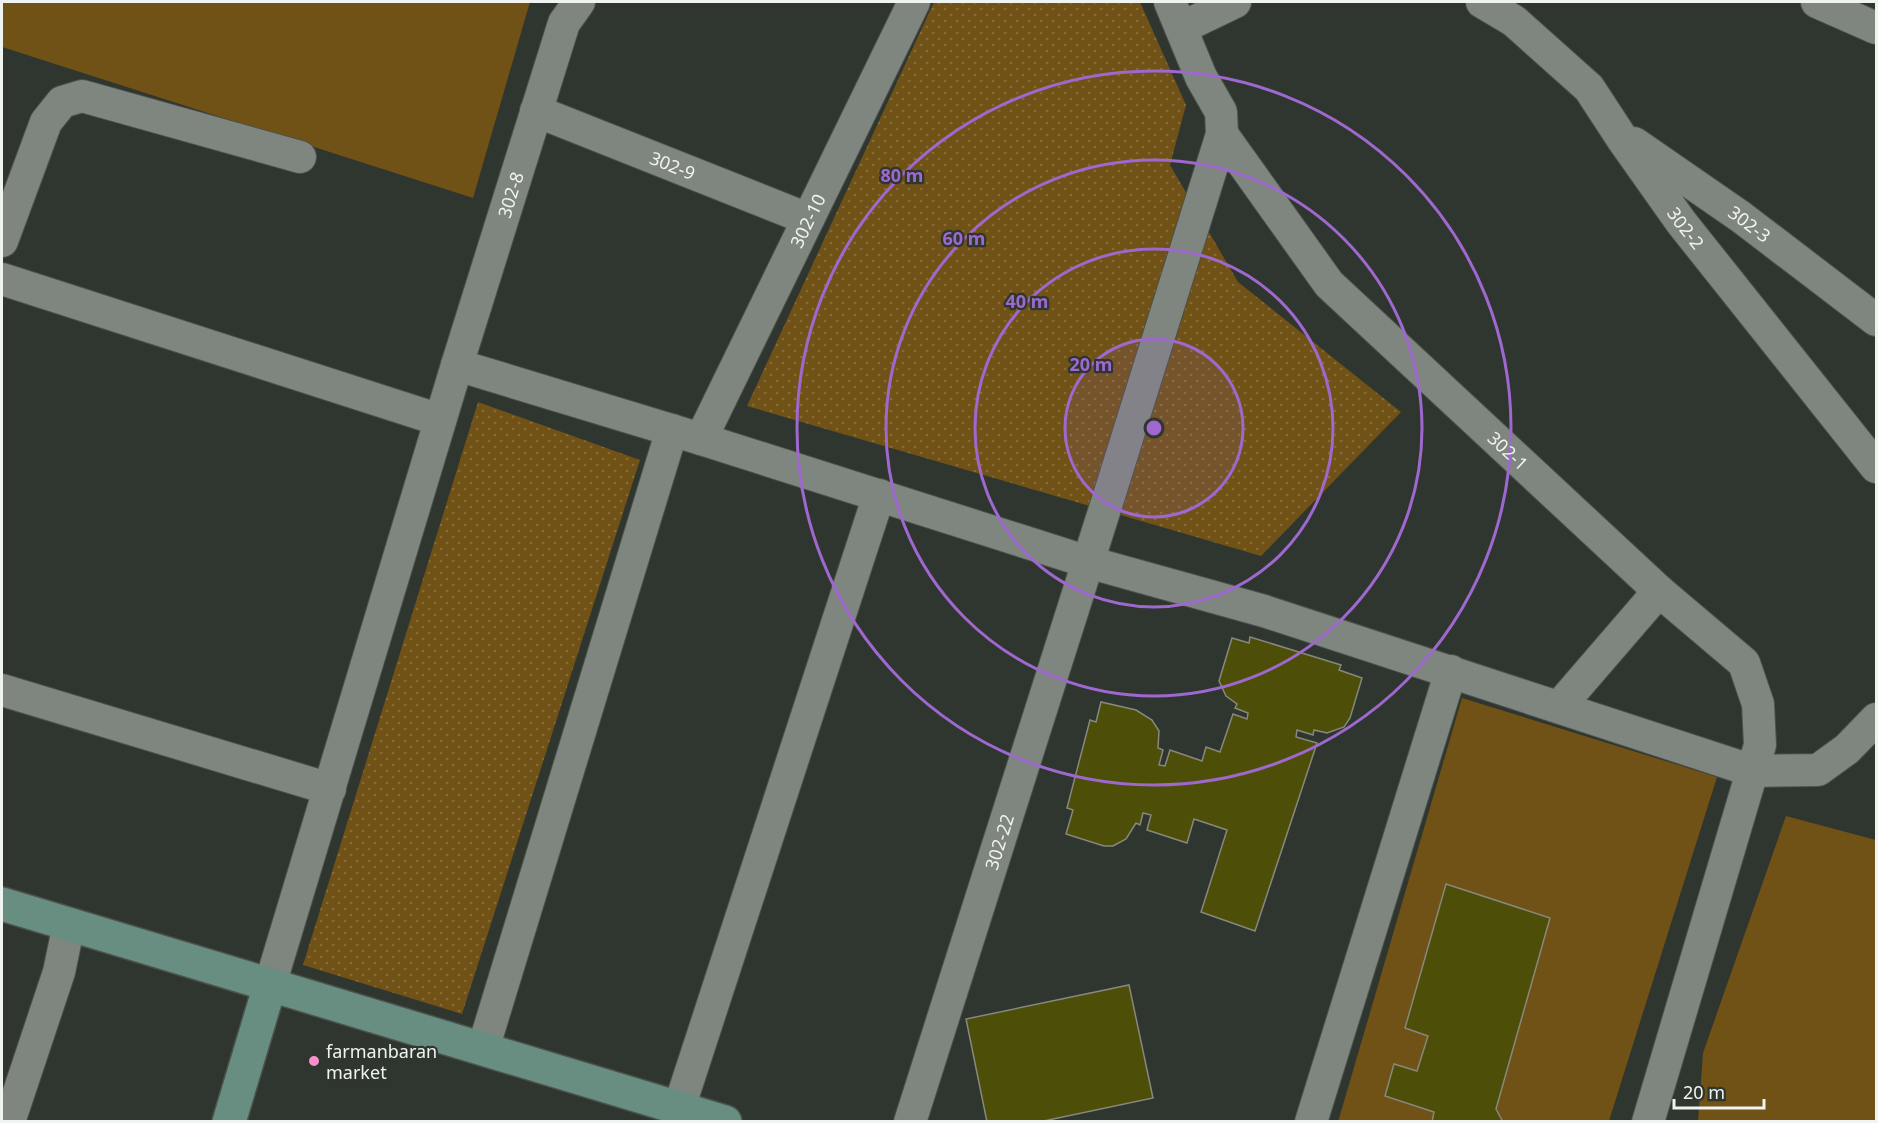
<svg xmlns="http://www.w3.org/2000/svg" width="1878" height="1123" font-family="'Noto Sans',sans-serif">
	<defs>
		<pattern id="grass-dots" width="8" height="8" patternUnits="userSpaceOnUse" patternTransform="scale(1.5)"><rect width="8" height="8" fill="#705116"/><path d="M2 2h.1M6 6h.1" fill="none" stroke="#856b38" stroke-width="1.8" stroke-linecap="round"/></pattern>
	</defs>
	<rect width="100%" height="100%" fill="#2f352f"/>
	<g fill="url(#grass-dots)">
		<path d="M934,2H1140L1186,105L1170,165L1238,282L1401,412L1261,556L747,406Z"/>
		<path d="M478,402L640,460L462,1014L303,965Z"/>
	</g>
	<g fill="#705116">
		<path d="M2,2H530L473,198L2,47Z"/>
		<path d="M1462,698L1717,777L1609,1121L1338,1122Z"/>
		<path d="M1786,816L1876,840V1121H1698L1703,1053Z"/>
	</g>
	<g fill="#4d4f09" stroke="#87887e" stroke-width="1.5">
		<path d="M1250,637L1341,665L1339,670L1362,678L1350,718L1344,727L1327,733L1314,730L1313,735L1297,730L1296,737L1317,743L1255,931L1201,912L1227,830L1194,819L1187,843L1147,830L1151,815L1143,813L1140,825L1136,823L1126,839L1113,846H1104L1066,834L1073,810L1067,808L1090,720L1096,722L1101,702L1136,710L1152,720L1159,731L1158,748L1163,750L1159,765L1165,766L1170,750L1202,761L1206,747L1220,752L1233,714L1247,719L1248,713L1235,708L1237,704L1226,696L1219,681L1232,638L1249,643Z"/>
		<path d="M1446,884L1550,918L1496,1109L1503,1122H1432L1434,1112L1385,1096L1394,1064L1417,1071L1428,1036L1405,1028Z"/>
		<path d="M1129,985L1153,1098L1039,1122H987L966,1019Z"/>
	</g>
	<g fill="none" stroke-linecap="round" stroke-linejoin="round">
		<g stroke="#4b514b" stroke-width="34">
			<g id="street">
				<path id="s1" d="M1482,2L1514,21L1589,88L1623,140L1681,222L1876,467"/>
				<path d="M1817,2L1876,28"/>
				<path d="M1181,28L1235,2"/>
				<path id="s2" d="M536,111L808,219"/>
				<path id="s3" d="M1222,134L1329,284L1659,591L1744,663L1758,704L1760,745L1648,1122"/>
				<path id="s4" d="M1634,143L1741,217L1876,320"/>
				<path d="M2,241L46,122L62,102L82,96L300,157"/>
				<path d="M2,279L440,420"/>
				<path d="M457,365L701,439L1088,562L1264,611L1753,771L1818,770L1847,749L1876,719"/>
				<path id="s5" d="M701,439L914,2"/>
				<path d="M2,690L330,789"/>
				<path d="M1559,707L1659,591"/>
				<path id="s6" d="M270,985L457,365L564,23L579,2"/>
				<path d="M483,1049L672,430"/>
				<path d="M679,1108L879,495"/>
				<path d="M9,1122L59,972L69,924"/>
				<path id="s7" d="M910,1122L1109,496L1222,134L1221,112L1201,77L1170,2"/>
				<path d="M1311,1122L1451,671"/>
			</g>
		</g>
		<g stroke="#4b514b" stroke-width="36">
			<g id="secondary">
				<path d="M2,904L725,1122"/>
				<path d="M229,1122L270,985"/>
			</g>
		</g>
		<use href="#street" stroke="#7f867f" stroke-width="32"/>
		<use href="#secondary" stroke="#688d81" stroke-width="33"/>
	</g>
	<circle cx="1154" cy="428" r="89" fill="#9e68ce" fill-opacity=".12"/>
	<g fill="none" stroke="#9e68ce" stroke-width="3">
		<circle cx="1154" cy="428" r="89"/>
		<circle cx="1154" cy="428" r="179"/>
		<circle cx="1154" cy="428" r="268"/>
		<circle cx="1154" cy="428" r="357"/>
	</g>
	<circle fill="#f790cd" stroke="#2f352f" stroke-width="2" cx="314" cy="1061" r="6"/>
	<g text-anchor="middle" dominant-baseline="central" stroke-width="4.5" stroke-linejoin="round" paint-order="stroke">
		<g font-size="18" fill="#f0f4f0" stroke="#2f352f">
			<text stroke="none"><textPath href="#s2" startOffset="147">302-9</textPath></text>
			<text stroke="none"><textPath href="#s6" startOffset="826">302-8</textPath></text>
			<text stroke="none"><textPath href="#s5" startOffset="243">302-10</textPath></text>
			<text stroke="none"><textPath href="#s4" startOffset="141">302-3</textPath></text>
			<text stroke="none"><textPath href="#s1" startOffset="308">302-2</textPath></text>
			<text stroke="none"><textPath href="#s3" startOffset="429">302-1</textPath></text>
			<text stroke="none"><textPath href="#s7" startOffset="294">302-22</textPath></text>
		</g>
		<g font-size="18" fill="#f0f4f0" stroke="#2f352f" text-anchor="start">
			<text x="326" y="1051">farmanbaran<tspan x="326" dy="21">market</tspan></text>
		</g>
	</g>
	<circle cx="1154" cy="428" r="9" fill="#9e68ce" stroke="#2f352f" stroke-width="3"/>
	<g font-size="18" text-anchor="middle" font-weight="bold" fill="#9e68ce" stroke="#2f352f" stroke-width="4.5" stroke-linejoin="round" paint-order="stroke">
		<text x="902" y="182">80 m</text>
		<text x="964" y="245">60 m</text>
		<text x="1027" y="308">40 m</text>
		<text x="1091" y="371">20 m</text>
	</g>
	<rect width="1878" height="1123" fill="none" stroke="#f0f4f0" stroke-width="6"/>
	<path d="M1674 1099v9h90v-9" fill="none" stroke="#f0f4f0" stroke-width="3"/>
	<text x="1683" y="1099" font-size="18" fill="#f0f4f0" stroke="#2f352f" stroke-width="4.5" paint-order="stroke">20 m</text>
</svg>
